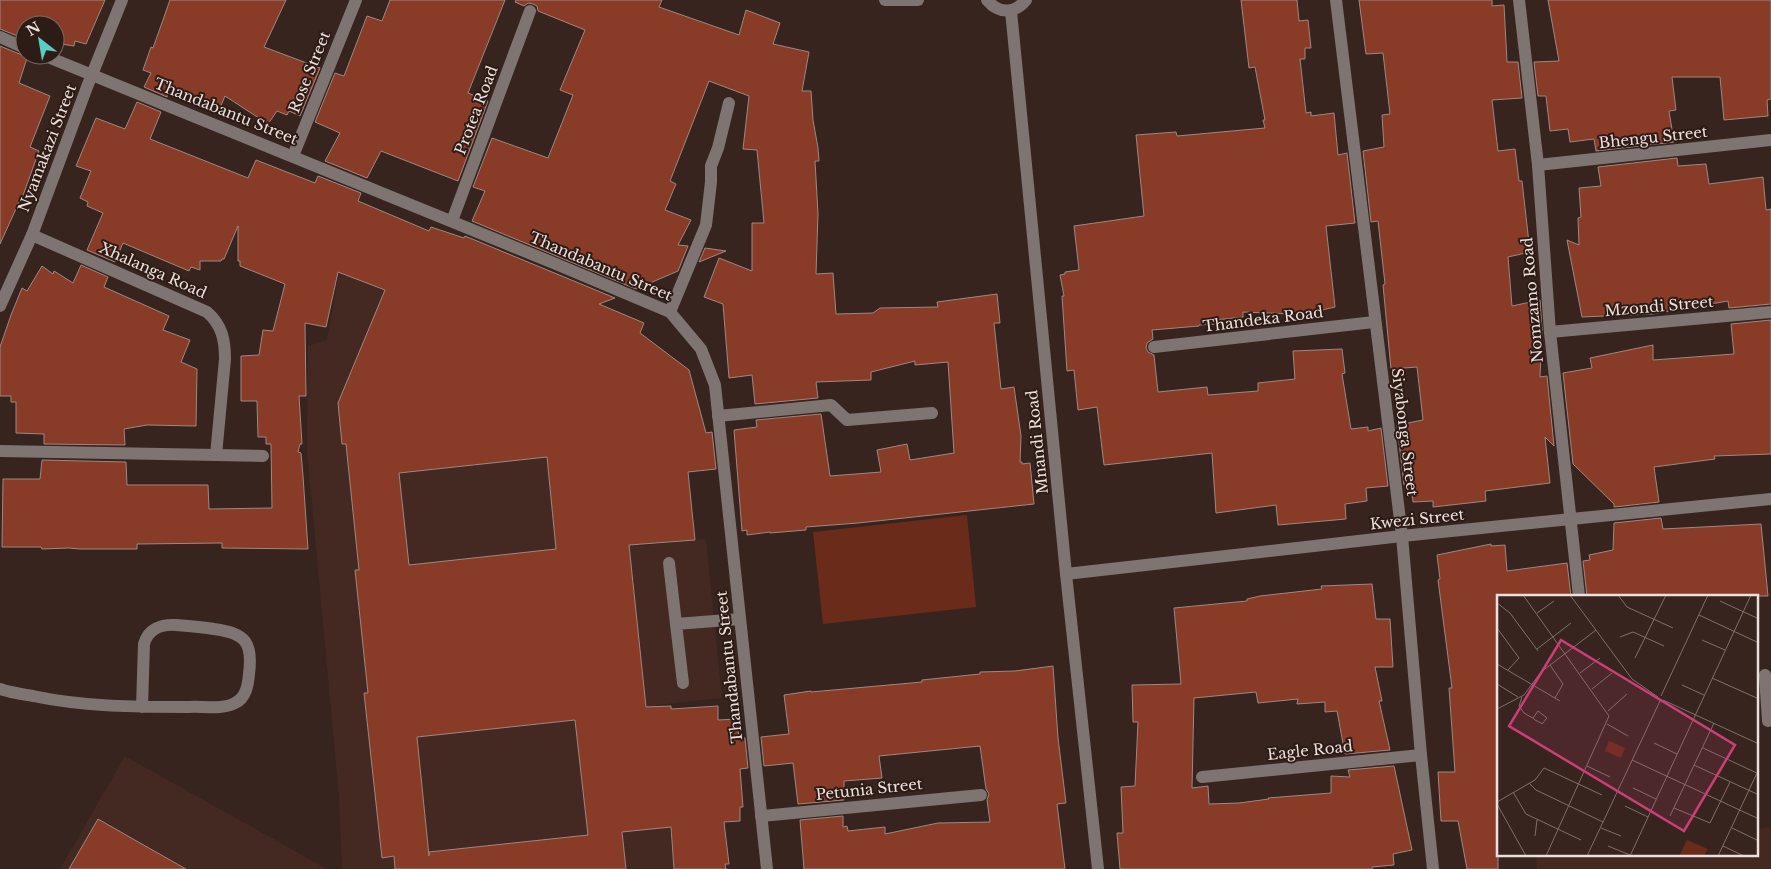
<svg xmlns="http://www.w3.org/2000/svg" width="1771" height="869" font-family="'Libre Baskerville',serif">
	<rect width="100%" height="100%" fill="#37241f"/>
	<g fill="#432922">
		<path d="M339,272L623,390L639,546L706,539L722,698L656,705L674,869H342L339,796L307,451L308,346L327,340Z"/>
		<path d="M125,756L327,869H60Z"/>
		<path d="M1771,827V869H1537L1536,855H1757V829Z"/>
	</g>
	<path fill="#6a2b1b" d="M967,515L976,607L823,624L813,532Z"/>
	<g fill="#883c28" stroke="#9f8781" fill-rule="evenodd">
		<path d="M0,0H105L86,44L75,41L74,46L55,43V25H25V39L0,29Z"/>
		<path d="M170,0H286L264,47L320,68L300,116L289,111L287,115L277,111L268,124L225,96L220,108L170,88L167,97L144,87L151,73L143,70L151,47L153,48Z"/>
		<path d="M390,0H505L468,93L488,101L458,181L381,151L367,178L325,161L340,133L315,122L335,73L344,76L367,16L382,21Z"/>
		<path d="M516,0H662L659,7L739,35L746,10L780,23L773,44L809,52L802,91H811L813,120L818,148L819,161H815L818,214L816,274L833,273L836,314L873,313L880,308L938,307L937,302L997,294L1000,323H994L1001,389L1014,387L1021,436L1020,462H1022V464L1030,463L1034,504L858,523L806,527V530L770,533V532L747,535V530L742,531L734,430L757,427L756,420L821,414L830,476L881,472L877,450L907,444L910,460L954,453L948,362L915,365V361L871,372V380L816,382L818,398L755,404L752,375L729,378L723,304L704,297L719,258L752,271V223H764L757,150L743,149L749,96L709,81L670,181L676,184L665,210L691,220L678,245L688,246L678,271L636,289L472,221L485,191L473,187L492,138L548,158L573,95L560,90L585,30L538,11L537,6L533,4L528,3L524,6L515,2Z"/>
		<path d="M1241,0H1297L1299,21L1308,20L1311,48H1305V59H1300L1306,113L1311,112V116L1334,113L1338,155L1347,153L1355,223L1326,226L1335,307L1291,317V314L1243,312V317L1215,320L1216,324L1199,325V326L1152,330L1153,339L1147,343L1146,348L1148,352L1154,355L1158,392L1207,387L1208,395L1258,391V383L1295,379L1293,351L1342,349L1345,373L1342,374L1351,429L1368,427V431L1381,428L1388,486L1366,488L1367,501L1345,504L1346,519L1278,525L1276,505L1216,513L1212,453L1104,465L1097,407L1078,410L1074,370L1067,371L1062,296H1064L1060,275L1065,274V272L1079,270L1074,226L1144,216L1136,135L1176,132L1177,136L1265,128L1263,120H1265L1255,67L1249,68Z"/>
		<path d="M1359,0H1492V6L1504,5L1507,62H1518L1522,98L1492,100L1498,151L1515,149L1519,181H1522L1530,252L1508,257L1512,306L1540,300L1542,329L1540,377L1547,376L1554,446L1545,437L1550,483L1485,491L1486,501L1433,507V501L1413,502L1411,485H1404L1397,425L1423,420L1417,367L1391,369L1383,285L1385,284L1378,221L1371,222L1363,151L1384,147L1382,115L1390,114L1383,53L1366,54Z"/>
		<path d="M1548,0H1771V99L1767,100L1768,116L1724,120L1720,77H1672L1676,110L1669,111L1674,142L1596,151L1594,139L1570,142L1568,129L1550,131L1546,96H1538L1534,62L1559,61Z"/>
		<path d="M0,46L22,55H28L19,83L50,96L30,147L39,151L21,201L20,200L0,244Z"/>
		<path d="M137,102L161,112L150,139L248,178L256,160L315,183L318,176L361,193L358,201L429,231L431,227L464,238L465,236L615,298L599,304L644,323L640,333L689,370L706,433L712,432L716,469L688,472L695,540L629,545L646,707L671,706V709L718,706V720L737,719L739,738H745L748,768L740,769L743,807H740V821L724,822L729,864H725L726,869H674L671,827L622,832L626,869H395L394,856L382,858L364,693H368L355,570H359L346,444H342L338,403L385,290L338,272L326,327L305,323L306,396H299L302,444H300L298,452L301,453L303,476L308,549L222,548V543L137,544V549H80L69,548L42,549L41,547H2L3,479H40L42,460L126,462L127,485H208L209,509L272,508L271,444H266V437H258L257,401H241V356L259,355L263,330L273,331L285,284L240,266V261H238V226L224,259H222L221,261H200V270L191,267L189,271L123,243L115,262L87,250L103,213L87,206L88,202L80,198L91,171L76,166L96,118L125,129ZM547,457L556,549L409,565L399,473ZM575,720L588,835L429,852V856L417,737Z"/>
		<path d="M1677,158L1678,166L1706,164L1709,184L1763,177L1766,210L1771,209V304L1729,308L1728,301L1652,314L1582,317L1567,240L1579,245L1578,218L1581,217L1579,188L1601,186L1598,167Z"/>
		<path d="M705,248L726,251L699,262Z"/>
		<path d="M81,265L108,277L104,287L169,316L163,330L190,340L181,362L197,369L196,426L147,425L124,429L125,445L44,444V434L16,433V402H11V396H0V347L11,315L22,288L27,291L42,266L53,274L54,271L73,283Z"/>
		<path d="M1771,320V454L1714,456L1715,459L1654,467L1659,502L1614,507V504L1573,464L1563,373L1592,368L1590,358L1653,345V360L1734,354L1731,324Z"/>
		<path d="M1661,518L1663,529L1761,524L1768,596H1587L1583,561L1590,560L1589,555L1613,550L1614,523Z"/>
		<path d="M1491,544V546L1505,545L1507,571L1567,563L1571,596H1498V869H1467L1458,821H1441L1438,772H1455L1449,688H1452L1438,580L1440,579L1437,555Z"/>
		<path d="M1372,584L1376,619H1390L1393,667H1375L1382,701H1379L1390,750L1345,754L1337,711L1325,712V702L1297,704L1298,699L1258,703L1256,692L1194,698L1192,788L1208,786L1209,804L1239,803L1269,799L1268,798L1331,793V776L1350,777L1348,770L1394,766L1412,850L1393,854L1394,865L1372,867V869H1120L1117,833H1123L1121,787L1135,786L1138,722H1133L1132,685L1181,684L1174,608L1247,601V599L1260,596L1322,589L1321,586Z"/>
		<path d="M1053,666L1058,738L1066,803L1057,804L1065,869H804L800,820L843,816V827L847,826L848,831L885,827V834L938,823L990,822L987,800L989,794L986,789L980,746L879,756L882,778L844,781V800L798,804L793,763L764,766L761,737L789,734L784,695L811,691V692L922,682V680L980,674V672L1015,671Z"/>
		<path d="M98,819L133,839L186,869H69Z"/>
	</g>
	<g fill="none" stroke-linecap="round" stroke-linejoin="round">
		<g stroke="#7e7471" stroke-width="12">
			<path d="M885,0H918"/>
			<path d="M987,0C999,14 1014,14 1026,0"/>
			<path d="M1336,0L1402,536L1421,755L1433,869"/>
			<path d="M1519,0L1538,165L1550,332L1579,596"/>
			<path d="M1011,11L1066,574L1098,869"/>
			<path d="M0,37L25,48"/>
			<path d="M43,55L556,264L670,312L701,349L715,385L767,869"/>
			<path d="M293,156L356,0"/>
			<path d="M1538,165L1771,140"/>
			<path d="M452,221L530,11"/>
			<path d="M32,235L207,312C222,325 225,340 225,359L216,455"/>
			<path d="M0,306L32,235L87,87L122,0"/>
			<path d="M670,312L706,225L711,182V166L718,148L729,103"/>
			<path d="M1550,332L1771,312"/>
			<path d="M1154,347L1374,322"/>
			<path d="M718,416L831,405L847,420L932,413"/>
			<path d="M0,451L263,456"/>
			<path d="M669,563L676,624"/>
			<path d="M1066,574L1402,536L1771,499"/>
			<path d="M1765,675L1768,721"/>
			<path d="M683,683L676,624L740,619"/>
			<path d="M0,689C11,693 22,694 33,696C85,707 137,707 189,707C203,706 222,710 235,703C246,698 248,685 249,674C253,643 246,633 214,629C202,627 189,626 176,625C161,624 148,629 144,644L142,707"/>
			<path d="M1202,777L1421,755"/>
			<path d="M761,816L981,795"/>
		</g>
	</g>
	<g text-anchor="middle" dominant-baseline="central" stroke-width="4" stroke-linejoin="round" paint-order="stroke">
		<g font-size="15" fill="#ecdfdc" stroke="#2d1b16">
			<text transform="translate(309 72) rotate(-68)">Rose Street</text>
			<text transform="translate(476 110) rotate(-69)">Protea Road</text>
			<text transform="translate(226 111) rotate(22)">Thandabantu Street</text>
			<text transform="translate(1653 137) rotate(-6)">Bhengu Street</text>
			<text transform="translate(47 148) rotate(-69)">Nyamakazi Street</text>
			<text transform="translate(601 266) rotate(23)">Thandabantu Street</text>
			<text transform="translate(153 270) rotate(24)">Xhalanga Road</text>
			<text transform="translate(1532 300) rotate(-95)">Nomzamo Road</text>
			<text transform="translate(1659 306) rotate(-5)">Mzondi Street</text>
			<text transform="translate(1263 319) rotate(-7)">Thandeka Road</text>
			<text transform="translate(1405 432) rotate(83)">Siyabonga Street</text>
			<text transform="translate(1037 442) rotate(-96)">Mnandi Road</text>
			<text transform="translate(1417 519) rotate(-6)">Kwezi Street</text>
			<text transform="translate(729 667) rotate(-96)">Thandabantu Street</text>
			<text transform="translate(1310 750) rotate(-6)">Eagle Road</text>
			<text transform="translate(869 789) rotate(-6)">Petunia Street</text>
		</g>
	</g>
	<g transform="translate(1497 595)">
		<rect width="261" height="261" fill="#37241f"/>
		<path d="M112,146L128,153L124,163L108,156ZM190,245L211,254L207,261H182Z" fill="#6a2b1b"/>
		<path fill="none" stroke="#7f6f6b" stroke-width="1" d="M26,0L112,121L49,261M73,0L135,84L161,102M121,0L130,12L176,33M223,6L262,24M0,8L13,18L41,56M40,18L57,6M202,20L262,48M0,33L22,63L11,75M123,42L136,37L167,51M205,45L228,55M40,54L74,28M138,63L169,0M0,69L63,106M53,70L66,89L58,103M83,78L103,63M215,83L262,104M0,89L21,102M185,90L207,100M95,94L115,78M164,101L211,0M25,102L22,111L27,118L32,121L36,123L38,125L44,128L45,129L50,123L41,116L36,123M166,105L262,149M0,114L27,100L44,77L99,35M111,116L130,99M110,129L131,141M157,148L180,159M206,153L262,179M135,165L262,224M197,170L262,200M90,171L113,182M32,188L39,195L106,227M136,193L159,204M16,197L29,219L84,245M0,207L38,185L47,173L105,200M0,209L29,261M128,211L151,222M177,213L213,228L233,187M173,221L217,128M104,233L124,241M235,233L262,246M38,241L40,225M111,251L133,260M226,251L247,261M90,261L163,106M133,261L254,0M221,261L260,178"/>
		<path fill="#ca4075" fill-opacity="0.15" stroke="#ca4075" stroke-width="2.5" d="M64,45L238,150L187,236L12,131Z"/>
		<rect width="261" height="261" fill="none" stroke="#ecdfdc" stroke-width="2.5"/>
	</g>
	<g transform="translate(40 40) rotate(329)"><circle r="24" fill="#2d1b16" stroke="#796965"/>
	<path d="M0-4L9 19L0 12L-9 19Z" fill="#57cec1"/>
	<text y="-8" font-size="14" font-weight="bold" text-anchor="middle" fill="#ecdfdc">N</text>
	</g>
</svg>
